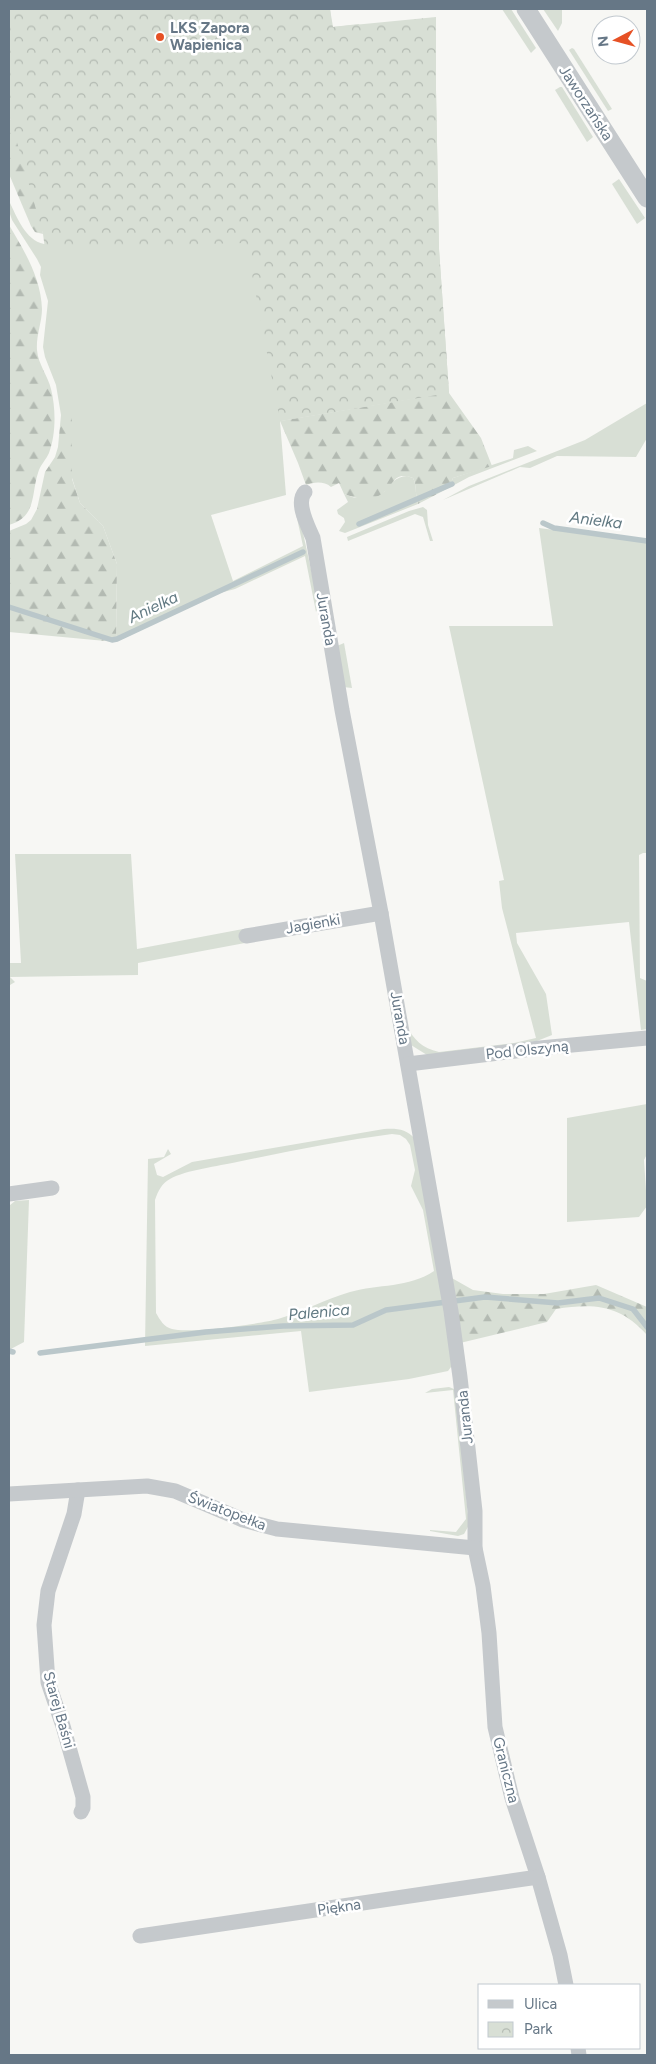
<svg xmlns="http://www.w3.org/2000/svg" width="656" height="2064" font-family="Figtree,sans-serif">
	<defs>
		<pattern id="forest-firs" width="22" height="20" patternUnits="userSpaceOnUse" patternTransform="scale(1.25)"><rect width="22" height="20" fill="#d8dfd5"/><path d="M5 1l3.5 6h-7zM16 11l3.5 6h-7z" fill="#b3bab2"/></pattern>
		<pattern id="park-crowns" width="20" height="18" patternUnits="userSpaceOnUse" patternTransform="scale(1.25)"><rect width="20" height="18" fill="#d8dfd5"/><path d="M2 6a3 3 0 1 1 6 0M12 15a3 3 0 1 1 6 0" fill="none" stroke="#b3bab2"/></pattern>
	</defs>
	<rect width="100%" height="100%" fill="#f7f7f4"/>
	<g fill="#d8dfd5" fill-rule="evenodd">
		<path d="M325,9H330L332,27L359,24L365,35L370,38L413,36L419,154L413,170L410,186L413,268L416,285L421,301V321L415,362L416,398L280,421L286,495L211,515L233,581L303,546L295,509L298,510L319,606L316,612L305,556L235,589L216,594L116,642L117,564L103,526L80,503L72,478V416L61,415L56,385L45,357L43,347L48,301L40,275L41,267L37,259L12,220L9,211V201C17,217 25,240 44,244L245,240C248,242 249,241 251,244C261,257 270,318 274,336C280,337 284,343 291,344C306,347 360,339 375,332C399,321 393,289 366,287V285H354L349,279L340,173L343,168Z"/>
		<path d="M502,9H511L536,48L531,53Z"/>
		<path d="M543,9H562V23L558,31Z"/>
		<path d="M572,48L574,49L612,109L608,111L569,50Z"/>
		<path d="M560,87H562L593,137L587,142L555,90Z"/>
		<path d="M619,179L645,218L637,224L612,184Z"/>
		<path d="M647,403V438L636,457L557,456L530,468L520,467L443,500L469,486L585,440Z"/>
		<path d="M528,446L537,451L469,477L443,491L441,487L451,483L453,478L513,458L514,450Z"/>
		<path d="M407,476L413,478C417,486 415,495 418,504L345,533L339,531L345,522L344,518L338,514L337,510L348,502L344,494L355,498L384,492C391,483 395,477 407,476Z"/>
		<path d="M423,507L427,510L428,525L433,541H430L423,517L415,514L348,541L347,537L409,511Z"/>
		<path d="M539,528L647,542V853H643L639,855L640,978L647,981V1029L641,1030L629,922L516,933L517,943L546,994L552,1035L537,1041L427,1055L411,1045L406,1025C414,1040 422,1048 439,1052L514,1043L536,1038L502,908L499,881L504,880L449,626H553Z"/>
		<path d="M344,643L352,688L343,687L337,646Z"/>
		<path d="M15,854H131L137,949L243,929L245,943L138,963V975L10,977L15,982L10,985H9V963H21Z"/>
		<path d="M647,1104V1154L644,1160L647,1206L639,1217L567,1222V1118Z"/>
		<path d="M384,1129C396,1128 407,1129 415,1139L454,1354L451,1367L448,1371L409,1379L309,1392L301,1331L145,1346L148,1159L164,1157L168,1149L171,1154L154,1164L157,1175L163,1177L192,1162ZM392,1134L400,1135L406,1139L410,1145L415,1170L411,1186L423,1210L434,1271C409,1288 378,1284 350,1292C325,1299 303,1312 278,1319C260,1324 188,1334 172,1329C164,1327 160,1320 156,1313L155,1200C158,1191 162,1183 170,1179C186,1170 219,1166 237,1162C288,1151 340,1141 392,1134Z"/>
		<path d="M29,1200L24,1342L9,1350V1206L15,1201Z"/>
		<path d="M449,1387L454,1389L456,1392L469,1525L464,1534L458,1536L430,1531V1530L456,1532L466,1519L453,1390L425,1393L432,1389Z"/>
	</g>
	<g fill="url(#forest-firs)">
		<path d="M436,17V90L439,249L449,393L481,438L492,466L453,478L451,483L442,487L443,491L418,504C415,495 417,486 413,478C393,471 395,484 383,493C371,502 357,499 344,494L339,483L331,487C324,481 314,482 306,485L298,463L280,421L416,398Z"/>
		<path d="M24,116L43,234L35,232L31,226L9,174V120Z"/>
		<path d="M9,225C24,250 41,278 42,309C42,322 36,336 37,350C38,364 48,376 51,389C56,409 56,434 49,453C46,460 40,465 38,473C31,494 37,517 9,525Z"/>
		<path d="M61,415H72V479L80,503L103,526L117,564L116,642L9,632V531L26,524L31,520L37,509L45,472L55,457L58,447Z"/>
		<path d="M450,1277L473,1290L503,1294H544L596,1285L647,1307V1335C620,1305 595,1303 556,1309L547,1322L460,1343Z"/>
	</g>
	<path fill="url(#park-crowns)" d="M9,9H330L333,27L436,17V90L439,249L449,393L280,421L246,243L45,249L43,234L9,114Z"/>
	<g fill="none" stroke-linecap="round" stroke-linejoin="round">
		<g stroke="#bac7ca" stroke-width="5.5">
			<path d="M543,523L554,528L647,541"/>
			<path d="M359,524L452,484"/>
			<path d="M9,607L112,640L117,639L303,552"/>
			<path d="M9,1351L13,1352"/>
			<path d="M40,1353L206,1332L283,1326L353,1325L386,1310L485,1297L558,1303L599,1298L633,1309L647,1327"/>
		</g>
		<g stroke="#c5c9cc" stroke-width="15">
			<path d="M305,492C295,503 308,526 313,538L342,710L381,913L451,1311L460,1377L475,1511V1548L483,1586L489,1633L495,1727L512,1798L538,1877L560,1955L566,1985"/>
			<path d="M246,936L381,913"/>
			<path d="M408,1064L540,1048L647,1038"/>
			<path d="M9,1194L52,1188"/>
			<path d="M78,1490L74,1514L48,1591L44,1625L48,1682L63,1726L83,1797V1808L81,1812"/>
			<path d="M9,1494L147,1486L175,1491L243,1520L277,1529L475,1548"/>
			<path d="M140,1936L538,1877"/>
			<path d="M578,2048L579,2055"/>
		</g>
		<path stroke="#c5c9cc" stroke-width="19" d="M526,9L647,198"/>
	</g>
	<circle fill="#e65125" stroke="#fff" stroke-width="2" cx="160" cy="37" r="5"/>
	<g text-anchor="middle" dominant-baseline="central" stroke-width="5" stroke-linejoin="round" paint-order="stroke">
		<g font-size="15" font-weight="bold" fill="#667786" stroke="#fff" text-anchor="start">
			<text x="170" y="28">LKS Zapora<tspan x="170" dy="17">Wapienica</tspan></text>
		</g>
		<g font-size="15" fill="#667786" stroke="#fff">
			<text transform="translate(586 103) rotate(57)">Jaworzańska</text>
			<text transform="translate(326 619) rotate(80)">Juranda</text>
			<text transform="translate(313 924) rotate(-10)">Jagienki</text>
			<text transform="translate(400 1018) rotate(80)">Juranda</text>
			<text transform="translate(527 1050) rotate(-6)">Pod Olszyną</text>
			<text transform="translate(465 1417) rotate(-96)">Juranda</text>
			<text transform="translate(227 1511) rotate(21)">Światopełka</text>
			<text transform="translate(59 1710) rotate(74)">Starej Baśni</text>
			<text transform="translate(506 1770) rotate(76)">Graniczna</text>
			<text transform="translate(339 1907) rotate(-8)">Piękna</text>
		</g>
		<g font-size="16" font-style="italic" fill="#617982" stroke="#fff">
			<text transform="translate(596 520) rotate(7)">Anielka</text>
			<text transform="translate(153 607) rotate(-25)">Anielka</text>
			<text transform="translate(319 1312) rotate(-5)">Palenica</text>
		</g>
	</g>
	<rect width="656" height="2064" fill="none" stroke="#667786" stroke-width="20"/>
	<rect x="478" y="1984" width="162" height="65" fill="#ffffff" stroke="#c2c9cf"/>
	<rect x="488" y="2000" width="25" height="8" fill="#c5c9cc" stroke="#c2c9cf"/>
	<text x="524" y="2009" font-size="15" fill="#667786">Ulica</text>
	<rect x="488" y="2022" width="25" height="15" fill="url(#park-crowns)" stroke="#c2c9cf"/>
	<text x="524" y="2034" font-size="15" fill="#667786">Park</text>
	<g transform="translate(616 40) rotate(264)"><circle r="24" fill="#ffffff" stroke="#c2c9cf"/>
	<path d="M0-4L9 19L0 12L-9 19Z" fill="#e65125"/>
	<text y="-8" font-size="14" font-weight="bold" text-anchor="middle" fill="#667786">N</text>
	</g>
</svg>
